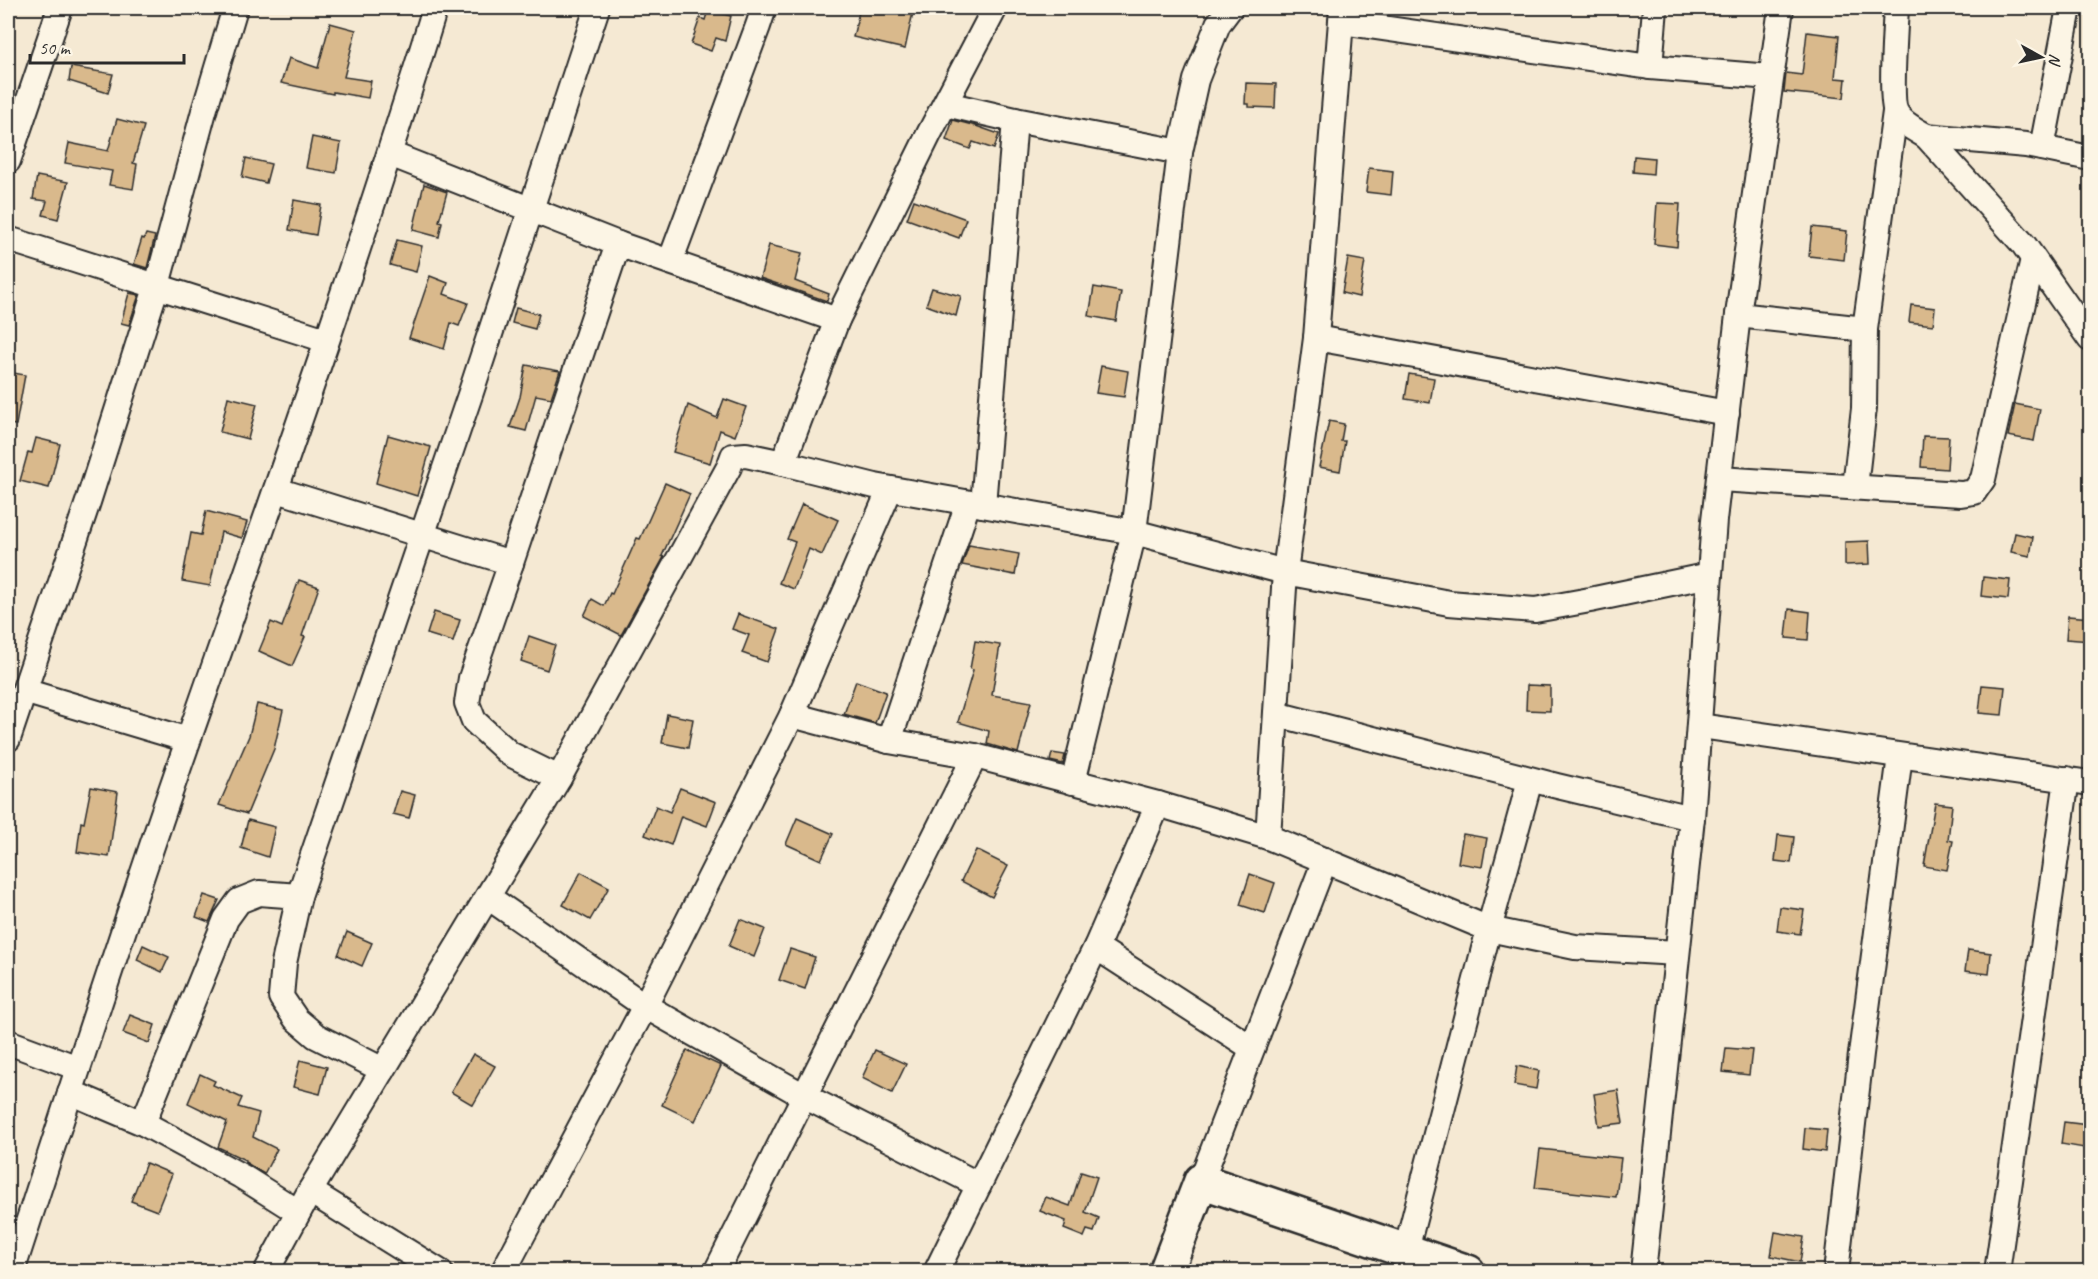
<svg xmlns="http://www.w3.org/2000/svg" width="2098" height="1279" font-family="Caveat,sans-serif">
	<rect width="100%" height="100%" fill="#f5e9d3"/>
	<filter id="ink" filterUnits="userSpaceOnUse"><feTurbulence type="fractalNoise" baseFrequency=".0167" numOctaves="2"/><feDisplacementMap in="SourceGraphic" scale="12" xChannelSelector="R" yChannelSelector="G"/><feConvolveMatrix kernelMatrix="1 2 1 2 8 2 1 2 1" color-interpolation-filters="sRGB"/></filter>
	<g filter="url(#ink)">
		<g fill="#d9b98c" stroke="#2b2b2b" stroke-width="1.5">
			<path d="M860,8H914L905,49L853,37Z"/>
			<path d="M708,10L731,16L725,41L716,38L711,51L691,44L700,18L705,20Z"/>
			<path d="M330,23L356,30L344,77L371,81L368,98L333,92V94L281,83L289,58L318,68Z"/>
			<path d="M1807,32L1839,36L1835,78L1846,79L1844,98L1784,92L1786,73L1802,75Z"/>
			<path d="M71,67L113,74L108,93L69,81Z"/>
			<path d="M1246,83L1276,84L1275,108L1249,107V104H1245Z"/>
			<path d="M117,119L144,126L133,163L137,164L133,189L109,185L112,171L65,163L69,143L108,151Z"/>
			<path d="M953,120L976,126L999,134L994,149L973,142L970,149L946,140Z"/>
			<path d="M312,137L341,143L336,173L306,168Z"/>
			<path d="M1634,156L1654,158L1653,174L1633,172Z"/>
			<path d="M246,158L271,164L266,183L242,177Z"/>
			<path d="M1369,168L1393,171L1391,195L1366,192Z"/>
			<path d="M37,176L68,182L58,219L43,215L47,201L33,199Z"/>
			<path d="M424,184L447,192L439,221L442,222L439,237L413,230Z"/>
			<path d="M294,200L321,205L316,235L289,230Z"/>
			<path d="M914,200L966,219L959,238L907,219Z"/>
			<path d="M1657,203L1680,204L1677,247L1654,244Z"/>
			<path d="M1812,227L1847,231L1844,260L1809,256Z"/>
			<path d="M146,234L155,236L147,268L134,264L142,238L144,239Z"/>
			<path d="M397,240L422,246L416,272L390,265Z"/>
			<path d="M769,245L802,253L795,281L829,294L827,301L760,278Z"/>
			<path d="M1348,258L1365,261L1359,297L1342,293Z"/>
			<path d="M430,276L448,283L444,294L468,303L459,326L451,323L444,349L409,338Z"/>
			<path d="M1094,287L1121,292L1116,321L1089,316Z"/>
			<path d="M932,288L961,296L956,316L926,305Z"/>
			<path d="M129,293L139,295L129,325L121,323Z"/>
			<path d="M1911,305L1935,308L1933,325L1909,322Z"/>
			<path d="M516,308L539,314L535,329L512,323Z"/>
			<path d="M526,365L560,371L551,398L536,395L526,431L510,427L520,397Z"/>
			<path d="M1101,366L1128,371L1124,397L1096,393Z"/>
			<path d="M8,372L25,375L16,425L8,424Z"/>
			<path d="M1409,374L1434,378L1430,403L1405,399Z"/>
			<path d="M228,397L257,404L248,439L220,432Z"/>
			<path d="M724,399L746,407L735,436L720,430L710,463L673,452L688,405L717,418Z"/>
			<path d="M2015,404L2040,409L2034,441L2008,436Z"/>
			<path d="M1329,421L1344,424L1341,441H1345L1340,471L1319,467Z"/>
			<path d="M388,435L431,447L417,496L376,483Z"/>
			<path d="M1923,436L1949,437L1947,469L1921,467Z"/>
			<path d="M36,438L60,444L49,488L20,481L28,452L32,453Z"/>
			<path d="M665,483L690,494L662,556L664,557L621,635L584,616L592,599L604,606L610,593L612,594L637,538L640,539Z"/>
			<path d="M802,504L838,520L822,555L809,549L794,589L779,583L795,542L787,539Z"/>
			<path d="M206,511L247,522L242,538L221,532L210,586L182,581L191,533L201,535Z"/>
			<path d="M2015,533L2033,537L2030,556L2011,552Z"/>
			<path d="M1869,541L1870,564L1845,565V542Z"/>
			<path d="M969,545L1019,554L1015,575L962,565Z"/>
			<path d="M1983,577L2010,580L2008,599L1981,596Z"/>
			<path d="M299,580L319,587L302,636L305,637L292,666L259,651L271,622L282,627Z"/>
			<path d="M1789,609L1810,612L1808,640L1786,638Z"/>
			<path d="M434,612L460,620L453,642L427,634Z"/>
			<path d="M738,614L779,629L767,662L742,653L749,635L732,629Z"/>
			<path d="M2068,616L2091,618V641L2066,639Z"/>
			<path d="M529,636L555,645L547,670L521,661Z"/>
			<path d="M975,641L1000,645L992,695L1031,702L1018,753L987,744L989,731L958,722L973,670L970,669Z"/>
			<path d="M856,681L886,692L875,723L844,714Z"/>
			<path d="M1527,685L1550,686V711L1526,710Z"/>
			<path d="M1982,685L2005,687L2002,715L1979,713Z"/>
			<path d="M257,704L283,710L274,749L247,814L219,805L249,736Z"/>
			<path d="M667,714L693,719L688,748L662,743Z"/>
			<path d="M1052,753L1065,755L1063,764L1050,761Z"/>
			<path d="M91,787L118,792L109,857L77,852L81,822L84,823Z"/>
			<path d="M680,788L716,802L707,826L681,816L671,845L645,835L656,806L670,812Z"/>
			<path d="M400,791L415,795L409,818L393,814Z"/>
			<path d="M1935,803L1952,805L1948,840L1953,841L1947,870L1924,866Z"/>
			<path d="M797,818L833,834L821,860L786,844Z"/>
			<path d="M248,820L275,827L268,857L241,848Z"/>
			<path d="M1463,834L1487,838L1482,867L1458,863Z"/>
			<path d="M1778,835L1794,837L1791,863L1775,861Z"/>
			<path d="M976,850L1008,866L992,897L961,881Z"/>
			<path d="M581,872L609,887L590,920L563,905Z"/>
			<path d="M1250,874L1275,883L1265,913L1240,905Z"/>
			<path d="M204,895L219,900L209,922L196,917Z"/>
			<path d="M1780,907L1804,910L1800,934L1777,931Z"/>
			<path d="M740,919L765,929L754,957L729,946Z"/>
			<path d="M347,932L372,943L362,966L338,955Z"/>
			<path d="M143,945L169,957L162,972L137,960Z"/>
			<path d="M790,949L815,957L805,989L779,980Z"/>
			<path d="M1968,950L1991,953L1989,974L1965,971Z"/>
			<path d="M130,1015L155,1025L149,1043L123,1033Z"/>
			<path d="M1726,1048L1752,1050L1749,1075L1723,1072Z"/>
			<path d="M687,1050L721,1066L695,1121L662,1105Z"/>
			<path d="M875,1050L906,1064L892,1093L862,1078Z"/>
			<path d="M473,1054L495,1066L473,1105L451,1092Z"/>
			<path d="M300,1060L327,1067L320,1094L293,1087Z"/>
			<path d="M1517,1066L1539,1071L1536,1089L1514,1085Z"/>
			<path d="M200,1074L215,1081L213,1085L242,1098L238,1107L259,1113L253,1137L277,1149L264,1174L245,1162V1160L218,1147L227,1122L188,1103Z"/>
			<path d="M1618,1090L1623,1123L1599,1126L1594,1094Z"/>
			<path d="M2064,1122L2088,1125L2084,1148L2061,1144Z"/>
			<path d="M1805,1128L1827,1130L1825,1152L1803,1149Z"/>
			<path d="M1540,1149L1621,1158L1616,1197L1535,1188Z"/>
			<path d="M146,1163L172,1174L157,1211L131,1201Z"/>
			<path d="M1081,1172L1097,1177L1085,1212L1099,1218L1094,1232L1087,1230L1084,1237L1064,1229L1066,1221L1040,1211L1046,1197L1070,1206Z"/>
			<path d="M1775,1232L1804,1237L1800,1262L1771,1256Z"/>
		</g>
		<g fill="none" stroke-linecap="round" stroke-linejoin="round">
			<g stroke="#2b2b2b" stroke-width="28">
				<g id="street">
					<path d="M1896,8C1895,26 1890,101 1896,112C1901,123 1916,130 1926,136L2024,245L2090,339"/>
					<path d="M1341,22L1650,67L1770,77"/>
					<path d="M1650,67L1655,8"/>
					<path d="M946,104L1015,120L1180,152"/>
					<path d="M1926,136L2026,145L2090,158"/>
					<path d="M2042,148L2069,8"/>
					<path d="M390,154L618,244L837,320"/>
					<path d="M8,161L60,8"/>
					<path d="M8,239L326,340"/>
					<path d="M670,262L758,26L764,8"/>
					<path d="M1738,315L1865,329"/>
					<path d="M1316,338L1727,413"/>
					<path d="M783,463L875,486L1134,532L1285,572L1449,603L1535,610L1590,600L1710,575"/>
					<path d="M1719,479L1961,494L1974,492L1983,479L2033,259"/>
					<path d="M1855,487L1864,408L1865,329L1895,112"/>
					<path d="M277,490L511,563"/>
					<path d="M983,505L1015,120"/>
					<path d="M24,691L188,740"/>
					<path d="M1276,714L1557,786L1692,818"/>
					<path d="M792,715L889,741L975,756L1158,804L1268,837L1489,929L1575,947L1677,953"/>
					<path d="M1700,726L2090,783"/>
					<path d="M8,739L88,502L157,285L204,111L235,8"/>
					<path d="M889,741L968,503"/>
					<path d="M559,778L510,754L474,721L467,703L471,678L511,563L618,244"/>
					<path d="M1073,782L1134,532L1180,152L1196,80L1218,24L1230,8"/>
					<path d="M1268,837L1285,572L1316,338L1342,8"/>
					<path d="M488,897L645,1006L804,1096L979,1185"/>
					<path d="M1096,947L1252,1048"/>
					<path d="M8,1042L78,1068"/>
					<path d="M383,1070L316,1036L296,1019L281,997L284,963L299,896L471,392L597,8"/>
					<path d="M70,1092L143,1123L241,1176L298,1212"/>
					<path d="M143,1123L226,919L239,901L259,893L299,896"/>
					<path d="M1201,1181L1325,860"/>
					<path d="M310,1191L440,1272"/>
					<path d="M1406,1250L1489,929L1530,780"/>
					<path d="M12,1272C70,1093 127,915 189,738C274,495 360,253 435,8"/>
					<path d="M266,1272L310,1191L559,778L729,467L733,456L746,455L783,463L837,320L930,132L995,8"/>
					<path d="M503,1272L645,1006L792,715L890,489"/>
					<path d="M716,1272L975,756"/>
					<path d="M936,1272L1096,947L1158,804"/>
					<path d="M1643,1272L1692,818L1714,520L1738,315L1781,8"/>
					<path d="M1836,1272L1861,1054L1900,756"/>
					<path d="M1997,1272L2067,779"/>
				</g>
			</g>
			<g stroke="#2b2b2b" stroke-width="38">
				<path id="secondary" d="M1166,1272L1201,1181L1468,1272"/>
			</g>
			<use href="#street" stroke="#fcf5e5" stroke-width="24"/>
			<use href="#secondary" stroke="#fcf5e5" stroke-width="33"/>
		</g>
	</g>
	<rect width="2098" height="1279" fill="none" stroke="#fcf5e5" stroke-width="30"/>
	<rect x="15" y="15" width="2068" height="1249" fill="none" stroke="#2b2b2b" stroke-width="2" filter="url(#ink)"/>
	<g transform="translate(2041 57) rotate(98)" stroke="#fcf5e5" stroke-width="4.5" paint-order="stroke">
	<path d="M0-4.5L10 22L0 15L-10 22Z" fill="#2b2b2b"/>
	<text y="-9" font-size="16" font-weight="bold" text-anchor="middle" fill="#2b2b2b">N</text>
	</g>
	<path d="M30 54v9h154v-9" fill="none" stroke="#2b2b2b" stroke-width="3"/>
	<text x="39" y="54" font-size="18" fill="#2b2b2b" stroke="#fcf5e5" stroke-width="4.5" paint-order="stroke">50 m</text>
</svg>
